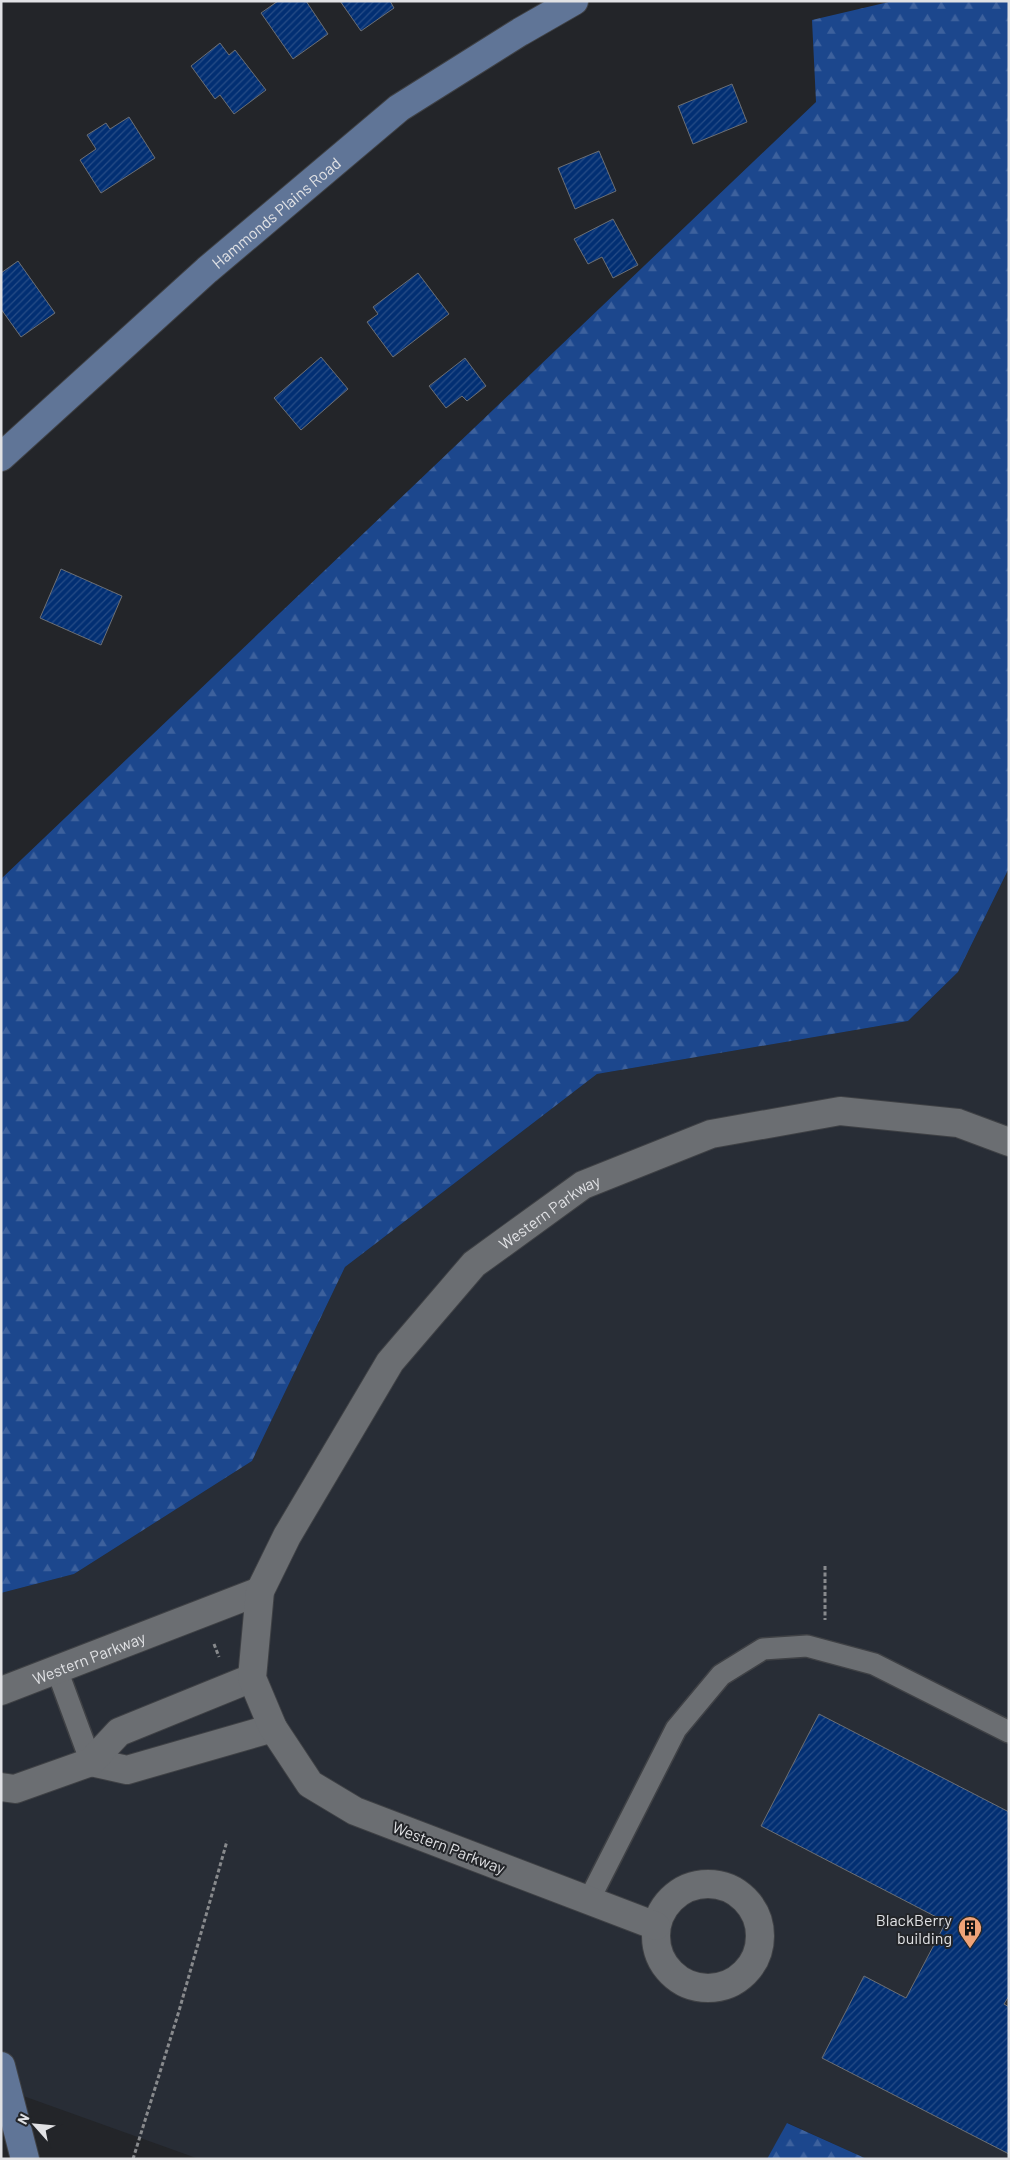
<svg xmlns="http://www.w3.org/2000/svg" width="1010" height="2160" font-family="Barlow,sans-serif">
	<defs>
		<pattern id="forest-firs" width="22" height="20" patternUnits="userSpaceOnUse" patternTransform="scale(1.25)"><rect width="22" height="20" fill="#1c478d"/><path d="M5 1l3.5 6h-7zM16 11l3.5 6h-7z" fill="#3d619d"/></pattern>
		<pattern id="building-hatch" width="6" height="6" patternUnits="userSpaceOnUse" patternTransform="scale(1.25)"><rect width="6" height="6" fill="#022f73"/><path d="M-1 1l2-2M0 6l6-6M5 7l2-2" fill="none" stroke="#274d87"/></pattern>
	</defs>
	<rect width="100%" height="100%" fill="#232529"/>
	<path fill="#282d36" d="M1009,868V2159H867L788,2123L767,2159H199L1,2088V1593L74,1574L252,1461L345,1267L597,1074L908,1021L958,972Z"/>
	<g fill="url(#forest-firs)">
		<path d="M893,1H1009V868L958,972L908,1021L597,1074L345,1267L252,1461L74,1574L1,1593V879L816,102L812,20Z"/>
		<path d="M787,2123L867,2159H767Z"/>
	</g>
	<g fill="url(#building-hatch)" stroke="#6c6f74">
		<path d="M278,1H306L328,34L293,59L261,13Z"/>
		<path d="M340,1H390L394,8L361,31Z"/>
		<path d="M220,43L229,55L235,50L266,90L234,114L220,95L215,99L191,66Z"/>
		<path d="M732,84L747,122L693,144L678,106Z"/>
		<path d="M129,117L155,158L101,193L80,160L96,149L87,135L106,123L110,129Z"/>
		<path d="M599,151L616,191L575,209L558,168Z"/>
		<path d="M613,219L638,265L613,278L602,257L588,264L574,239Z"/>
		<path d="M18,261L55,313L21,337L1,309V273Z"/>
		<path d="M418,273L449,314L393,357L367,322L378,314L373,307Z"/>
		<path d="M321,357L348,389L301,430L274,398Z"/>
		<path d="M465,358L486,386L467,401L462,396L446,408L429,386Z"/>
		<path d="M61,569L122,596L101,645L40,618Z"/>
		<path d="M819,1714L1009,1812V1996L1004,2004L1009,2007V2154L822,2058L864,1976L906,1998L946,1922L761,1826Z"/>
	</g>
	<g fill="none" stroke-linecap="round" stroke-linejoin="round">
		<g stroke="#3f4145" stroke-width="24">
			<g id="lane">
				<path d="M57,1670L91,1762"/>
				<path d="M589,1900L676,1729L721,1675L763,1649L807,1646L874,1664L1009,1732"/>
			</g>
		</g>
		<g stroke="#3f4145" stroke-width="30">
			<g id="street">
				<path id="s1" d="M1,1691L260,1591"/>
				<path d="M91,1762L127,1770L273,1728"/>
				<path d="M1,1787L15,1789L91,1762L119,1732L252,1678"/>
				<circle cx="708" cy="1936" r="52"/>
				<path id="s2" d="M656,1926L355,1811L310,1784L273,1728L252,1678L260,1591L287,1536L390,1362L474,1264L583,1185L711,1134L840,1111L958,1123L1009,1142"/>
			</g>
		</g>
		<g stroke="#3f4145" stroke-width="30">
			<g id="secondary">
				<path id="s3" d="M1,457L207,270L399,108L520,32L574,1"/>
				<path d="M1,2066L25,2159"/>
			</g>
		</g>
		<g stroke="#888a8d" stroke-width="3" stroke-dasharray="4 2.5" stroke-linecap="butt">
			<path d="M825,1566V1620"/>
			<path d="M214,1644L219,1657"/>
			<path d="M133,2159L179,2011L227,1841"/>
		</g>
		<use href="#lane" stroke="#6b6e72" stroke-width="21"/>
		<use href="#street" stroke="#6b6e72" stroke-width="28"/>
		<use href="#secondary" stroke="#607597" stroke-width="28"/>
	</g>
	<defs>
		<g id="building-pin" transform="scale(1.25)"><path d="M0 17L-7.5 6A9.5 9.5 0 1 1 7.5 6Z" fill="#efa378" stroke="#232529"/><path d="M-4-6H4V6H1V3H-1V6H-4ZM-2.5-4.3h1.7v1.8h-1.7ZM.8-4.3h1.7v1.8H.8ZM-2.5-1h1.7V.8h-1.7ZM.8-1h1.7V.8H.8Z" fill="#111"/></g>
	</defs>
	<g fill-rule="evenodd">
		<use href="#building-pin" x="970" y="1928"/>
	</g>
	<g text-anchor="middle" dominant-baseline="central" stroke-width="4" stroke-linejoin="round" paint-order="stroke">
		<g font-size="16" fill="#e1e2e5" stroke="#232529">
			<text stroke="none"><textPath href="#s3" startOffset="368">Hammonds Plains Road</textPath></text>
			<text stroke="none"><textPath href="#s2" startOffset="1068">Western Parkway</textPath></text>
			<text stroke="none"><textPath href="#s1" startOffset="94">Western Parkway</textPath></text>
			<text transform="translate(449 1847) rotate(21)">Western Parkway</text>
		</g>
		<g font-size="16" fill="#e1e2e5" stroke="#232529" text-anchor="end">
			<text x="952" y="1919">BlackBerry<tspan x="952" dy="18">building</tspan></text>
		</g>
	</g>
	<rect width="1010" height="2160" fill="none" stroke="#e1e2e5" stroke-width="5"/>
	<g transform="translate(35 2125) rotate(297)" stroke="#232529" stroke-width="4" paint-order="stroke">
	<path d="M0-4L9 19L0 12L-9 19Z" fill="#e1e2e5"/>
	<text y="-8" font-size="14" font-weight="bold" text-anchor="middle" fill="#e1e2e5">N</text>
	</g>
</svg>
